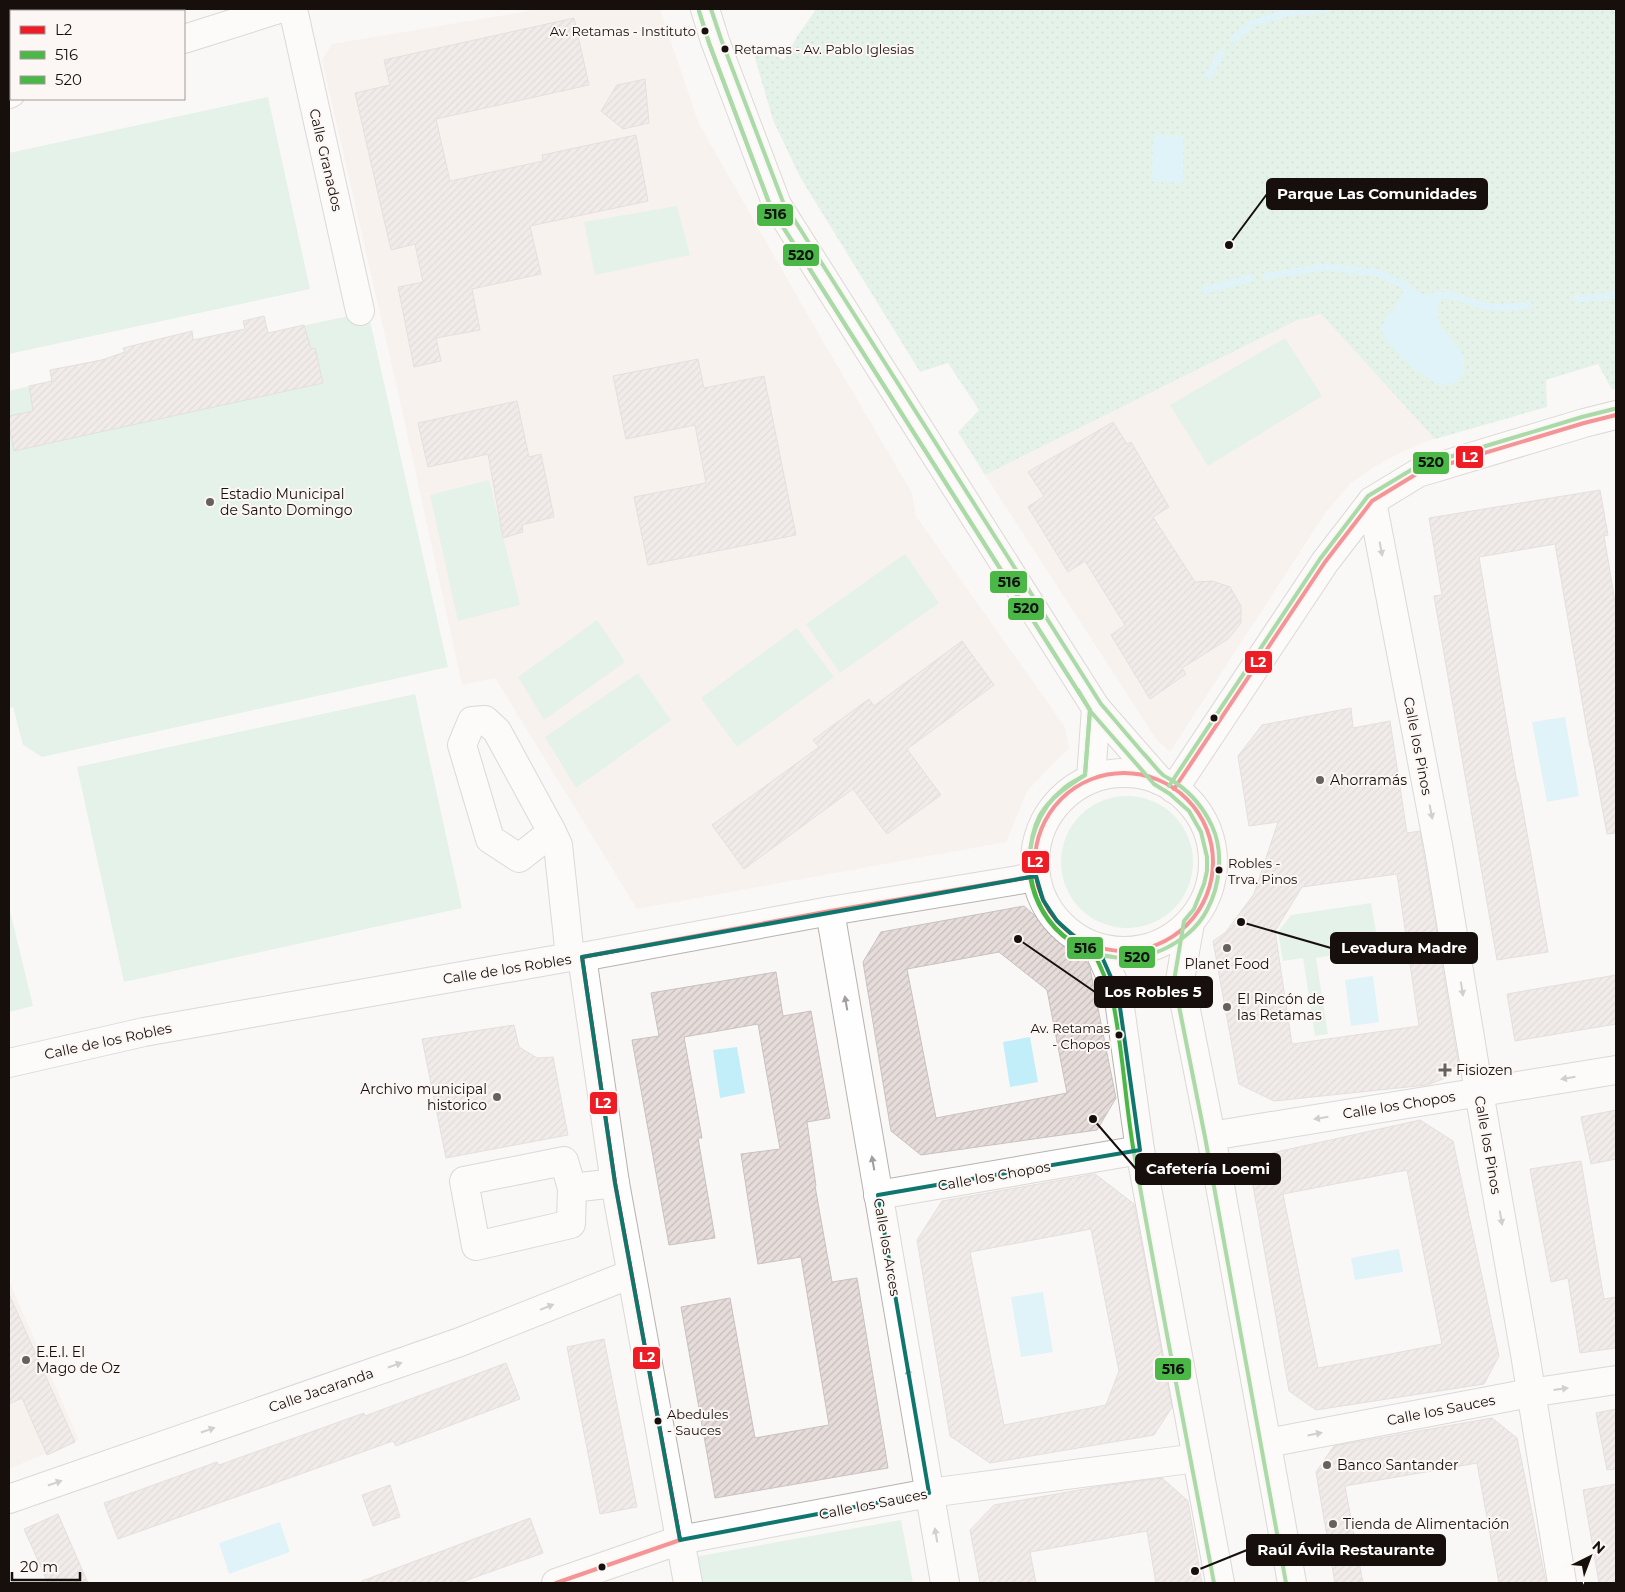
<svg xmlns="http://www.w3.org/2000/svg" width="1625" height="1592" font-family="Montserrat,sans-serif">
	<defs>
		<pattern id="park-dots" width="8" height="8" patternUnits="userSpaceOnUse" patternTransform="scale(1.25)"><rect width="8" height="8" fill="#c9ecda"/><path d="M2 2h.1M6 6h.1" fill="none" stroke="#acc9ba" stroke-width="1.8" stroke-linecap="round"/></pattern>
		<pattern id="building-hatch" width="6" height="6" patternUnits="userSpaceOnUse" patternTransform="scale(1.25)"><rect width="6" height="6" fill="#e6dddb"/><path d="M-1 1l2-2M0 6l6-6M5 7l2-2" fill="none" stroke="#c5bcbb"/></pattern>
	</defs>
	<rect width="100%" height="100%" fill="#faf8f6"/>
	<g fill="#f6ece5">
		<path d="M539,9H660L699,124L813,324L912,493L916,516L1065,727L1069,748L1028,790L1006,842L637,909L495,678L462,685L401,406L322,60L332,44Z"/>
		<path d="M1321,314L1435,439L1424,442L1396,455L1371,469L1350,484L1326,512L1170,752L1156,739L985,475L1295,321Z"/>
		<path d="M9,1281L79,1440L9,1469Z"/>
	</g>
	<g fill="#c9ecda">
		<path d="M268,97L310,289L9,354V153Z"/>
		<path d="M677,206L690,255L595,275L584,222Z"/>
		<path d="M368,312L448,667L42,757L23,745L13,707L9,708V391L51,381L50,370L104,359L124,352L123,348L192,331L194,340L245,329L243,321L264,316L268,333Z"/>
		<path d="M1285,338L1322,396L1208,466L1170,405Z"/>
		<path d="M489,480L520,605L458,621L430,495Z"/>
		<path d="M905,554L939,603L840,673L806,624Z"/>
		<path d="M597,620L625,662L544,720L518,677Z"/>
		<path d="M797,628L834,677L737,747L701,698Z"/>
		<path d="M638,673L671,720L576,788L545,737Z"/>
		<path d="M415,694L462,908L124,982L77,767Z"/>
		<circle cx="1127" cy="862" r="66"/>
		<path d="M1371,903L1379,948L1316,958L1328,1034L1315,1036L1303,958L1283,961L1278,932L1291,915Z"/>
		<path d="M9,907L33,1006L9,1012Z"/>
		<path d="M901,1520L913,1583H698L694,1557Z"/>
	</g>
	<g fill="url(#park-dots)">
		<path d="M55,9H175L166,11H55Z"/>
		<path d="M814,9H1616V388L1612,390L1598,364L1546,380L1547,407L1435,439L1321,314L1295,321L985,475L958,432L979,410L948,363L920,372L800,177L773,120L754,55L765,51L784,60L798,35L815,11Z"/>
	</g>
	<g fill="#c2eefa">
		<path d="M1153,135L1183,136V183L1152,181Z"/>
		<path d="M1406,286C1410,287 1412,289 1417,291C1424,296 1432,295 1440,301L1437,313L1439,326L1460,349L1464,361V373L1455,383L1440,386C1418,372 1393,354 1381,330L1385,319L1395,308Z"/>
		<path d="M1565,717L1579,796L1547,802L1532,722Z"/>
		<path d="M1373,976L1379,1022L1351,1026L1345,980Z"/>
		<path d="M1030,1037L1038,1082L1010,1087L1003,1042Z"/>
		<path d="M737,1047L745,1093L720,1098L713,1050Z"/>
		<path d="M1399,1249L1403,1272L1355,1280L1351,1258Z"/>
		<path d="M1043,1292L1053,1352L1021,1357L1011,1297Z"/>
		<path d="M280,1522L290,1552L229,1574L219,1543Z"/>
	</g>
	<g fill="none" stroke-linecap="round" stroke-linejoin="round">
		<g stroke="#c2eefa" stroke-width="7">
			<path d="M1233,39L1253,23L1286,13L1325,9"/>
			<path d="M1209,75L1221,54"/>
			<path d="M1267,276L1325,267L1377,273L1406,286"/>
			<path d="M1205,290L1251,278"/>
			<path d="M1433,296L1451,295L1476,304L1498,308L1528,305"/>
			<path d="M1577,299L1616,295"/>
		</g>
	</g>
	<g fill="url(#building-hatch)" stroke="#c8c2c0" fill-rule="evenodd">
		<path d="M574,18L589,85L436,119L450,181L543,161L542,155L636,135L648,201L530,226L541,274L472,289L480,330L436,338L441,361L414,367L398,287L423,282L415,244L391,250L355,93L390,85L384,60Z"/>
		<path d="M645,79L649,123L623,129L601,111L617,85Z"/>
		<path d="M264,316L268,333L304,325L311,349L315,348L323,383L14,451L9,426V416L33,411L29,386L52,381L50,370L102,360L125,352L123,348L192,331L193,340L245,329L243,321Z"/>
		<path d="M698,359L704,388L764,376L796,535L648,565L634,497L706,483L695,425L626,439L613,376Z"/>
		<path d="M517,401L529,457L541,454L554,517L522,525L523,532L503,538L488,454L428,467L418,423Z"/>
		<path d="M1113,422L1127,444L1131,442L1169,507L1153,517L1195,582L1212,581L1230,587L1241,606V623L1228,639L1182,668L1186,674L1150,699L1111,635L1125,625L1085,561L1068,572L1028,507L1044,496L1028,472Z"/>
		<path d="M1600,490L1608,535L1604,536L1616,608V833L1607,834L1591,747H1590L1555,544L1479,557L1517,783L1518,782L1548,952L1497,960L1434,596L1442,595L1429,518Z"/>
		<path d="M962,641L994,685L907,749L941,795L887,834L853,789L744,869L712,825L819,747L813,740L869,699L874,706Z"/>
		<path d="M1351,708L1353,728L1390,721L1407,833L1420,831L1458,1061L1448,1077L1427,1085L1274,1101L1239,1084L1213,941L1225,933L1254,894L1278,822L1249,826L1238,756L1262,725ZM1397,874L1419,1026L1292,1044L1275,931L1302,887Z"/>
		<path d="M1024,906L1087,962L1090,968L1116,1098L1097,1130L921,1155L891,1131L863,962L881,932ZM999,952L1047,990L1067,1093L936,1118L907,969Z"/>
		<path d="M776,972L783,1016L811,1011L830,1118L807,1122L816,1186H815L832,1282L857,1278L888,1468L715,1498L681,1307L730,1298L755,1438L829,1425L801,1257L758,1264L741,1154L780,1149L758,1024L684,1037L702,1138H698L715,1238L669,1245L632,1040L659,1036L651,993Z"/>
		<path d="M1616,975V1024L1515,1041L1507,994Z"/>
		<path d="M514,1025L519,1047L537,1058L553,1057L568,1135L446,1158L422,1039Z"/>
		<path d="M1616,1110V1159L1591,1164L1581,1117Z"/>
		<path d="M1420,1120L1453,1141L1499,1356L1484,1384L1316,1410L1289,1391L1252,1180L1272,1153ZM1407,1170L1442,1344L1318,1368L1283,1194Z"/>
		<path d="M1581,1161L1604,1299L1616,1297V1348L1580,1353L1568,1278L1551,1282L1530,1169Z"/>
		<path d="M1095,1174L1134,1204L1172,1407L1154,1435L990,1463L950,1436L917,1240L942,1201ZM1091,1229L1119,1371L1106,1405L1004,1425L970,1252Z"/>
		<path d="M9,1294L75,1442L47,1455L22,1398L9,1404Z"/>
		<path d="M604,1339L637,1507L600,1514L567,1347Z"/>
		<path d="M506,1363L520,1399L396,1446L393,1441L118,1539L104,1503L217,1462L219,1465L364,1413L365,1416Z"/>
		<path d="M1616,1409V1469L1607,1470L1596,1413Z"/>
		<path d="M1492,1418L1517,1438L1546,1583H1499L1477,1463L1345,1486L1363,1583H1335L1316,1472L1334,1446Z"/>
		<path d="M1162,1478L1188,1501L1202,1583H1156L1147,1531L1030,1552L1036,1583H980L970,1530L994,1505L1096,1487Z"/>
		<path d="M1616,1484V1583H1599L1583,1490Z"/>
		<path d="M390,1485L400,1517L373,1526L362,1495Z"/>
		<path d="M58,1514L88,1583H48L24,1529Z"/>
		<path d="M530,1518L543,1553L459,1583H362V1581Z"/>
	</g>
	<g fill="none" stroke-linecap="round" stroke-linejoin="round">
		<g stroke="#b7b2af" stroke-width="30">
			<g id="minor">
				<path d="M45,9V11"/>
				<path d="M293,9L360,311"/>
				<path d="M705,9L715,41L777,205L1096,708L1159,780"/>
				<path d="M184,39L279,9"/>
				<path d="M9,94L11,93"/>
				<path d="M1372,501L1439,850L1479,1092L1525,1354L1562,1583"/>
				<circle cx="1124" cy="862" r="89"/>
				<path d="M1091,779L1096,708"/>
				<path d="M1174,789L1325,562L1372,501L1418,473L1584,423L1616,415"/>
				<path d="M552,832L519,858L490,839L462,745L472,721L485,720L497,731L552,832L558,845L570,957"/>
				<path d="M830,911L945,1583"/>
				<path d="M1190,923L1180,980L1211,1136L1292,1583"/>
				<path d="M1098,948L1118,993L1140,1150L1220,1583"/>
				<path d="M582,957L615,1183L688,1583"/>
				<path d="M9,1063L144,1032L570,957H582L830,911L1018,880L1036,876"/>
				<path d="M1211,1136L1616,1070"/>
				<path d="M572,1188L571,1224L476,1246L464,1181L564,1161L572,1188L615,1183"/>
				<path d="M878,1195L1140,1150"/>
				<path d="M1267,1443L1530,1393L1616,1380"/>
				<path d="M9,1499L460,1342L631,1274"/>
				<path d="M556,1583L680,1540L929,1493L1197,1458"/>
			</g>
		</g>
		<use href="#minor" stroke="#fefefe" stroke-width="28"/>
		<g stroke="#fcf7f4" stroke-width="8">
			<g id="bus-1">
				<circle cx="1124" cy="862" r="89"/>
				<path d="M1174,789L1325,562L1372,501L1418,473L1584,423L1616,415"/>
				<path d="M582,957L615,1183L680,1540"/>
				<path d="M582,957L830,911L1036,876"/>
				<path d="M556,1583L680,1540"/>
			</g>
		</g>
		<g stroke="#fcf7f4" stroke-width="8">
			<g id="bus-2">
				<path d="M699,11L709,43L771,208L1090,710L1085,775C1077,780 1069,783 1063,789C1038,809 1026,845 1030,876C1034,902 1048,926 1070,941C1077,945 1089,948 1093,953C1097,957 1111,991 1112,997C1123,1048 1125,1102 1134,1153C1159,1297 1187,1440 1214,1583"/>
				<path d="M1078,690L1091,712L1154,784L1170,794L1189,811L1201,832L1207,857V871L1204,884L1194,909L1184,921L1174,981L1205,1137L1286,1583"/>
			</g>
		</g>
		<g stroke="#fcf7f4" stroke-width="8">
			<g id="bus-3">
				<path d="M699,11L709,43L771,208L1090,710L1085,775C1068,786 1051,797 1040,815C1032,830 1030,846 1030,862C1030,931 1099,977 1162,950C1180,942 1198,928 1207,910C1220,886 1224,852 1212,826C1204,809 1192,794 1176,783C1172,780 1167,778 1163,775C1156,769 1150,760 1143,753C1129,737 1115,720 1101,704L783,202L721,39L711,9"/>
				<path d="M1169,786L1320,559L1368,496L1416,467L1582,417L1614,409"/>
			</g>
		</g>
		<use href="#bus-1" stroke="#ee1c25" stroke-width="4"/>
		<use href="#bus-2" stroke="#4ab747" stroke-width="4"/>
		<use href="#bus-3" stroke="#4ab747" stroke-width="4"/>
	</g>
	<defs><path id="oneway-solid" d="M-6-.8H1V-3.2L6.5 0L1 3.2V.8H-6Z" transform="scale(1.25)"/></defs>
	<g fill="#a29e9d">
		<use href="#oneway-solid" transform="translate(1381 549) rotate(79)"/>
		<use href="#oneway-solid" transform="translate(1431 812) rotate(79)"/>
		<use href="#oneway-solid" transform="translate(1462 989) rotate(81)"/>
		<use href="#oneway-solid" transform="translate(846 1003) rotate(-100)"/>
		<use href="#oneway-solid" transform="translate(1568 1078) rotate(171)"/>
		<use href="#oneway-solid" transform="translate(1321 1118) rotate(171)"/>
		<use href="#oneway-solid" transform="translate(873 1163) rotate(-100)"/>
		<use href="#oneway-solid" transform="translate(1501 1218) rotate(80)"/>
		<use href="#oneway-solid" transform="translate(547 1307) rotate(-22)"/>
		<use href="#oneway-solid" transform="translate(395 1365) rotate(-19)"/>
		<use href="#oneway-solid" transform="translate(909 1375) rotate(-100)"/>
		<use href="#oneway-solid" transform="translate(1561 1389) rotate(-8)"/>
		<use href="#oneway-solid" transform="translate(208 1430) rotate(-19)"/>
		<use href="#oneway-solid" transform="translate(1315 1434) rotate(-11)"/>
		<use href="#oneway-solid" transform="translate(55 1483) rotate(-19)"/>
		<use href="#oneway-solid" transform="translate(936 1535) rotate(-100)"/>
	</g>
	<path d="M0 0H1625V1592H0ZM1036,876L1043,900L1057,921L1076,938L1098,948L1118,993L1140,1150L878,1195L929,1493L680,1540L615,1183L582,957Z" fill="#faf8f6" fill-opacity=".55" fill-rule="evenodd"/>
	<path fill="none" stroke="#0f766e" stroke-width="4" stroke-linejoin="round" d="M1036,876L1043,900L1057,921L1076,938L1098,948L1118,993L1140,1150L878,1195L929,1493L680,1540L615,1183L582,957Z"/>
	<g fill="#170f0b" stroke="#fcf7f4" stroke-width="2">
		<circle cx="705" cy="31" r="4.5"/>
		<circle cx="725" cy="49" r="4.5"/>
		<circle cx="1214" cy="718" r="4.5"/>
		<circle cx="1219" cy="870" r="4.5"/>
		<circle cx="1119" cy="1035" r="4.5"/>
		<circle cx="658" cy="1421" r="4.5"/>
		<circle cx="602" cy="1567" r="4.5"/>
	</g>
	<g fill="#66615d" stroke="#fcf7f4" stroke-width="2">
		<circle cx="210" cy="502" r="5"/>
		<circle cx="1320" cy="780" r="5"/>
		<circle cx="1227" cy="948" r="5"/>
		<circle cx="1227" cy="1007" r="5"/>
		<path d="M1442.5 1062.5h5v5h5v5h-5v5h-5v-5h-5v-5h5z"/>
		<circle cx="497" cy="1097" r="5"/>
		<circle cx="26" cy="1360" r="5"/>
		<circle cx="1327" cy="1465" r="5"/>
		<circle cx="1333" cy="1524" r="5"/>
	</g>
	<g text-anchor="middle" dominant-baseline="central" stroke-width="4" stroke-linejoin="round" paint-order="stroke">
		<g font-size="13" fill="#170f0b" stroke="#fcf7f4" text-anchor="start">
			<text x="696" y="31" text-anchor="end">Av. Retamas - Instituto</text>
			<text x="734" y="49">Retamas - Av. Pablo Iglesias</text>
			<text x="1228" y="863">Robles -<tspan x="1228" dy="16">Trva. Pinos</tspan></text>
			<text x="1110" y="1028" text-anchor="end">Av. Retamas<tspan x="1110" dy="16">- Chopos</tspan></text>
			<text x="667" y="1414">Abedules<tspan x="667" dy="16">- Sauces</tspan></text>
		</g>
		<g font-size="14" fill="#170f0b" stroke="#fcf7f4">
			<text transform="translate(326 160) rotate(77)">Calle Granados</text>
			<text transform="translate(1418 746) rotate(79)">Calle los Pinos</text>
			<text transform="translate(507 969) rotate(-9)">Calle de los Robles</text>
			<text transform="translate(108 1041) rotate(-12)">Calle de los Robles</text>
			<text transform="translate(1399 1105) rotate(-9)">Calle los Chopos</text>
			<text transform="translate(1488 1145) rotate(80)">Calle los Pinos</text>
			<text transform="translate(994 1176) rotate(-10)">Calle los Chopos</text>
			<text transform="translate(887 1247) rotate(80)">Calle los Arces</text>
			<text transform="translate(321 1390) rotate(-19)">Calle Jacaranda</text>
			<text transform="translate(1441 1410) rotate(-11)">Calle los Sauces</text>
			<text transform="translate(873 1504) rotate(-11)">Calle los Sauces</text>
		</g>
		<g font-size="14" fill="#170f0b" stroke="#fcf7f4" text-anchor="start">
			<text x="220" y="494">Estadio Municipal<tspan x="220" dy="16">de Santo Domingo</tspan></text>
			<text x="1330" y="780">Ahorramás</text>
			<text x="1227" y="964" text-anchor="middle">Planet Food</text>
			<text x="1237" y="999">El Rincón de<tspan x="1237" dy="16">las Retamas</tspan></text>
			<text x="1456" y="1070">Fisiozen</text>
			<text x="487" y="1089" text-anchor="end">Archivo municipal<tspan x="487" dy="16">historico</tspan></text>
			<text x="36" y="1352">E.E.I. El<tspan x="36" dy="16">Mago de Oz</tspan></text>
			<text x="1337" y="1465">Banco Santander</text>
			<text x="1343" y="1524">Tienda de Alimentación</text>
		</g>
	</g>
	<path fill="none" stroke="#170f0b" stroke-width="2" d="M1229 245L1267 194M1241 922L1331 948M1018 939L1095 992M1093 1119L1136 1169M1195 1571L1247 1550"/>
	<g fill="#170f0b" stroke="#fcf7f4" stroke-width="2">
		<circle cx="1229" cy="245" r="5"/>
		<circle cx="1241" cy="922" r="5"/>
		<circle cx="1018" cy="939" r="5"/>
		<circle cx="1093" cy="1119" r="5"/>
		<circle cx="1195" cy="1571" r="5"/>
	</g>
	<g fill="#170f0b" stroke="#170f0b" stroke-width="2">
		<rect x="1267" y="179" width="220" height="30" rx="5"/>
		<rect x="1331" y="933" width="146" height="30" rx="5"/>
		<rect x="1095" y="977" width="117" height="30" rx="5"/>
		<rect x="1136" y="1154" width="144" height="30" rx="5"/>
		<rect x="1247" y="1535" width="198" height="30" rx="5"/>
	</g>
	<g font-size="15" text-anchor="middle" font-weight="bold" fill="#fff">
		<text x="1377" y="199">Parque Las Comunidades</text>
		<text x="1404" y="953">Levadura Madre</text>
		<text x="1153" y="997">Los Robles 5</text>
		<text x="1208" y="1174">Cafetería Loemi</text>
		<text x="1346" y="1555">Raúl Ávila Restaurante</text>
	</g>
	<g stroke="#fcf7f4" stroke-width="2">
		<rect x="756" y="203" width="38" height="24" rx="5" fill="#4ab747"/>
		<rect x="782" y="243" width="38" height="24" rx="5" fill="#4ab747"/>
		<rect x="1455" y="445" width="29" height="24" rx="5" fill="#ee1c25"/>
		<rect x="1412" y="451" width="38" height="24" rx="5" fill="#4ab747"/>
		<rect x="989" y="570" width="39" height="24" rx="5" fill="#4ab747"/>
		<rect x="1007" y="597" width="38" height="24" rx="5" fill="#4ab747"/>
		<rect x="1244" y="650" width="29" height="24" rx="5" fill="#ee1c25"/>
		<rect x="1021" y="850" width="29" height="24" rx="5" fill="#ee1c25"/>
		<rect x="1066" y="936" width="38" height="24" rx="5" fill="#4ab747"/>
		<rect x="1118" y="945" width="38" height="24" rx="5" fill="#4ab747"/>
		<rect x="589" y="1091" width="29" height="24" rx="5" fill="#ee1c25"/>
		<rect x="632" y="1346" width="29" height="24" rx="5" fill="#ee1c25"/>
		<rect x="1154" y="1357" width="38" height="24" rx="5" fill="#4ab747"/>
	</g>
	<g font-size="14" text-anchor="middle" font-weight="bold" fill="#fff">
		<text x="1470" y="462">L2</text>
		<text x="1258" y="667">L2</text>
		<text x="1035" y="867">L2</text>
		<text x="603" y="1108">L2</text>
		<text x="647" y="1362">L2</text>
	</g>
	<g font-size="14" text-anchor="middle" font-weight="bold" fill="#111">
		<text x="775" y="219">516</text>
		<text x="801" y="260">520</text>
		<text x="1431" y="467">520</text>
		<text x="1009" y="587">516</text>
		<text x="1026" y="613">520</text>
		<text x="1085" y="953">516</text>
		<text x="1137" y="962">520</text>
		<text x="1173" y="1374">516</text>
	</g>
	<rect width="1625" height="1592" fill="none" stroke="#170f0b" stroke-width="20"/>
	<rect x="10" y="10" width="175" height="90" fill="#fcf7f4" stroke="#a09a97"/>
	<rect x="20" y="26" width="25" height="8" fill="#ee1c25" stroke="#a09a97"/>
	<text x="55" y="35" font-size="15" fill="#170f0b">L2</text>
	<rect x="20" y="51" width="25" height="8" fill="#4ab747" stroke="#a09a97"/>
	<text x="55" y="60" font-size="15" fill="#170f0b">516</text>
	<rect x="20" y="76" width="25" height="8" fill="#4ab747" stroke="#a09a97"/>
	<text x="55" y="85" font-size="15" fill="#170f0b">520</text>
	<g transform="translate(1590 1557) rotate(42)" stroke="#fcf7f4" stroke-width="4" paint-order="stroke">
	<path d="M0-4L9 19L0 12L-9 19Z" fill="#170f0b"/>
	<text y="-8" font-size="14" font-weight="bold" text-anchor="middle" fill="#170f0b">N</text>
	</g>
	<path d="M12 1572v8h68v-8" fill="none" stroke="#170f0b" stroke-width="2.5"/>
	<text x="20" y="1572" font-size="15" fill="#170f0b" stroke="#fcf7f4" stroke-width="4" paint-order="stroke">20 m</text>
</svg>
